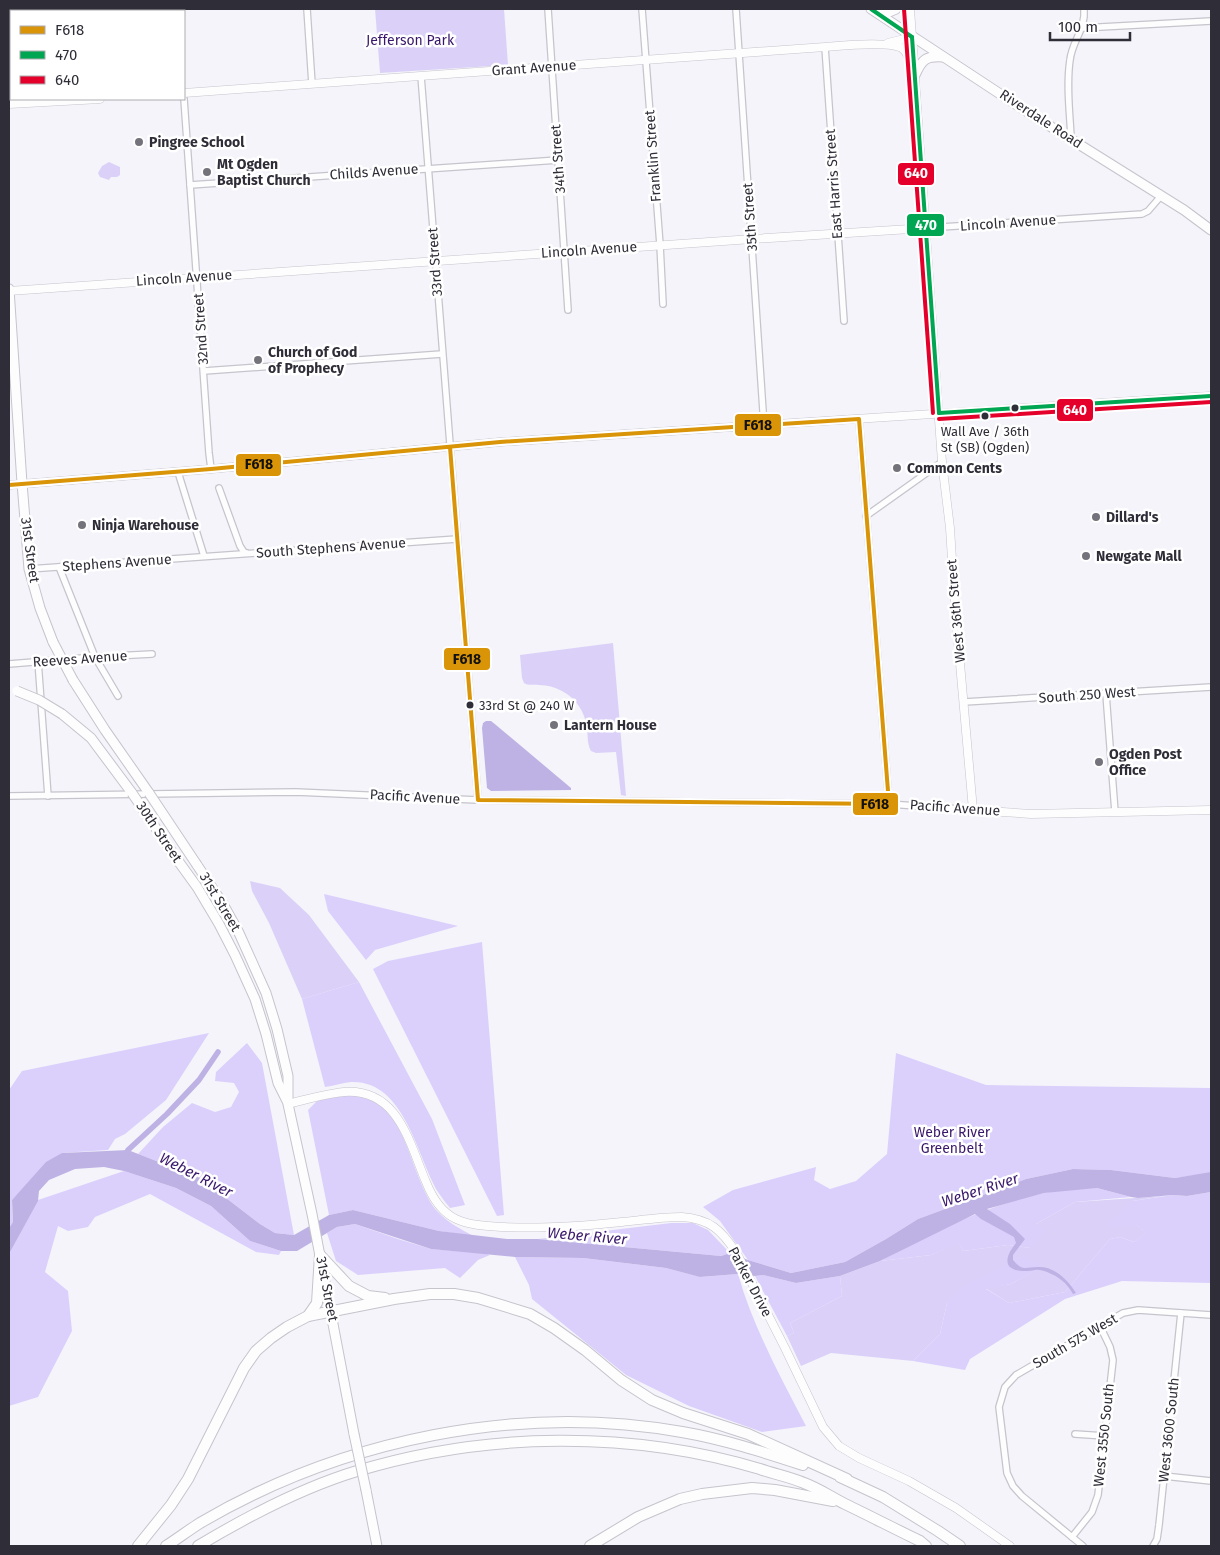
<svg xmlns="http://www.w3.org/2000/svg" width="1220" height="1555" font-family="'Fira Sans',sans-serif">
	<rect width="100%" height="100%" fill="#f5f4fa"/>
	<g fill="#dbd1f8">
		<path d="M375,9H504L508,65L380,73Z"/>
		<path d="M109,162L120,167V175L117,177H111L109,180L100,177L98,173L102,166Z"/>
		<path d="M613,643L626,796L621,795L616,752L596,753L591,751C587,744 588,736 587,728C585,712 576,698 562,691C555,687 547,685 539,685C533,684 529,686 524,683L522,678L520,655Z"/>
		<path d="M250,881L280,888L309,915L359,982L302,999L269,923L252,891Z"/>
		<path d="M1165,1196L1132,1201L1137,1225L1147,1233L1134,1242L1120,1237L1110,1239L1065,1292L1009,1303L985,1288L1011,1284L1042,1266L947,1303L940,1334L913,1361L831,1353L801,1366L787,1336L794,1333L790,1323L842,1296L840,1276L880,1261L931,1255L959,1242L963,1251L1008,1245L1030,1248L1036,1224L1075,1202Z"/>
	</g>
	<g fill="#dbd0fc">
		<path d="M324,894L458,926L375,950L366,960L328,911Z"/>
		<path d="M482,942L504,1215L497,1216L373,969L388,961Z"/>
		<path d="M359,982L432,1119L465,1205L450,1208C446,1203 442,1198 438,1192C417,1157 405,1080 351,1082C342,1083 333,1086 325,1087L302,999Z"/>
		<path d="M209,1033L166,1100L125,1134L115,1139L108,1150L62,1153L12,1200L13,1222L9,1228V1090L22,1071Z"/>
		<path d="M247,1043L262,1063L294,1235L275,1233L260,1224L200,1178L138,1154L163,1127L192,1103L215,1112L231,1107L239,1092L234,1083L215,1081L216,1072Z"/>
		<path d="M896,1053L986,1085L1211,1088V1173L1175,1178L1111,1170L1073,1169L1026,1179L918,1219L886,1239L845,1262L791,1273L748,1260L720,1221L703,1207L733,1190L816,1167L814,1180L830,1189L856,1181L887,1154Z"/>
		<path d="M343,1096C350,1096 360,1094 366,1096C406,1106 412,1184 438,1212C447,1222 461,1229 473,1236L439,1231L353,1210L329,1215L308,1110L318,1100Z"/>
		<path d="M124,1171L176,1188L211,1206L250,1241L281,1251L279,1255L256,1252L150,1194L95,1217L88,1227L68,1231L58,1226L45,1272L68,1291L72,1331L38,1397L9,1406V1254L38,1200Z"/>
		<path d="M1097,1188L1131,1197L1075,1202L1036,1224L1044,1231L1030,1248L1008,1245L963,1251L959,1243L931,1255L880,1261C932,1233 985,1205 1044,1193C1061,1189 1080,1189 1097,1188Z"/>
		<path d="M1211,1192V1283L1122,1281L1065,1299L970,1359L965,1370L913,1361L940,1334L947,1303L966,1285L1021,1257L1043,1266L1011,1284L986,1289L1009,1303L1065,1292L1110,1239L1120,1237L1134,1242L1146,1233L1137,1225L1106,1227L1132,1201L1173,1195L1187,1196Z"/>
		<path d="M671,1223H693L708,1230L730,1253L721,1256L538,1239Z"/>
		<path d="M355,1224L398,1239L431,1249L483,1253L490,1255L478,1260L460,1278L445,1268L358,1275L336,1261L327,1233L337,1227Z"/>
		<path d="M515,1257L583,1258L666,1268L701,1277L738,1274C753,1327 781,1378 806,1426L762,1432L689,1406L626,1375L532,1299L529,1285Z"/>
		<path d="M763,1275L796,1283L840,1276L842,1296L790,1323L794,1333L787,1336L755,1276Z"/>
	</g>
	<g fill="#beb2e5">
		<path d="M486,721H491L496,725L571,788V790L491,791L487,788L482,728L483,723Z"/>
		<path d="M128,1150L200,1178L260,1224L275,1233L294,1235L329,1215L353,1210L439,1231L507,1239H538L721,1256L730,1253L748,1260L791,1273L845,1262L886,1239L918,1219L1026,1179L1073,1169L1111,1170L1175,1178L1211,1172V1192L1187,1196L1173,1195L1138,1198L1131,1197L1097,1188L1044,1193L987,1209L1010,1224L1025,1239L1013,1255V1260C1023,1272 1025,1267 1038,1267C1054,1266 1068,1280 1076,1293L1073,1294C1066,1282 1059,1277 1047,1272C1044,1271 1042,1270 1039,1270C1036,1269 1032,1271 1028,1271C1003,1272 1003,1259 1016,1243L1014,1237L981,1219L975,1214L880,1261L840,1276L796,1283L763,1275L755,1276L738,1274L700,1277L666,1268L583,1258L515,1257L431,1249L355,1224L337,1227L297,1251H281L250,1241L211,1206L176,1188L124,1171L104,1167L75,1169L49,1180L39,1191L38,1201L9,1254V1228L13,1222L12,1200L46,1162L62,1153Z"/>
	</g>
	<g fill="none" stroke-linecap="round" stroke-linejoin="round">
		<path stroke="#beb2e5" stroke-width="5.5" d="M125,1156L128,1150L167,1114L199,1080L218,1052"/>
		<g stroke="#c6c4cc" stroke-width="8">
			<g id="street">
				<path d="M71,9L72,11"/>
				<path d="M175,9V11"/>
				<path d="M307,9L312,84"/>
				<path d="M548,9L568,310"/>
				<path d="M642,9L660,245L663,304"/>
				<path d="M736,9L764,426"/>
				<path d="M1082,28L1211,21"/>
				<path d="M825,47L844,321"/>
				<path d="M421,76L478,800"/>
				<path d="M184,99L209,453L211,469"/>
				<path d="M1071,138C1070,113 1066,86 1070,60C1072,41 1086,29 1084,9"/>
				<path d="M190,185L558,160"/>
				<path d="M926,228L1142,214L1148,211L1161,196"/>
				<path d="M204,371L442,354"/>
				<path d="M859,419L889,804"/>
				<path d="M178,472L204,556"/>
				<path d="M219,488L240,546L244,552L247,553"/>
				<path d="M866,516L942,462"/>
				<path d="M59,567L95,657L118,696"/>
				<path d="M29,569L457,539"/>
				<path d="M38,661L48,796"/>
				<path d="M9,664L95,657L152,654"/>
				<path d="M1106,694L1115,812"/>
				<path d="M964,702L1211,687"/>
				<path d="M9,796L296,792L478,800L889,804L973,810"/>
				<path d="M1075,1434L1105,1436"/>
				<path d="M1164,1476L1211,1481"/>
				<path d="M1072,1537L1092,1512L1098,1495L1113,1360L1110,1347L1100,1326"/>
				<path d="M1083,1546L1022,1496L1013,1486L1007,1473L999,1407L1005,1387L1016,1375L1123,1313L1138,1310L1211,1315"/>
				<path d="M1153,1546L1157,1539L1159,1525L1181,1313"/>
			</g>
		</g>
		<g stroke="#c6c4cc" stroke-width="9">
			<g id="secondary">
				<path d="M910,9L942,462L950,528L955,607L973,810L1031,814L1211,810"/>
				<path d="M888,43L912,37"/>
				<path d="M184,93L825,47C839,46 895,40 904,50C908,54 910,62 912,68"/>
				<path d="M9,104L100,99"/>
				<path d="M9,291L752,239L926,228"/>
				<path d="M9,485L211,469L500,442L1211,396"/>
				<path d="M288,1104C307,1099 325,1094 344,1092C398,1088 409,1142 426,1182C432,1197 441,1212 456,1219C471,1226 488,1226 504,1227C544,1229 583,1226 622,1222C642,1220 662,1217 682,1217C710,1219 721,1230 736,1252L785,1348L823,1427L839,1446L859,1458L909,1481L956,1508L1010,1546"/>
			</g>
		</g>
		<g stroke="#c6c4cc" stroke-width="11">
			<g id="primary">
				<path d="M871,9L1029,113L1184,210L1211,230"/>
				<path d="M879,14L889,12L896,9"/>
				<path d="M915,75C922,59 926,56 943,57"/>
				<path d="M9,289L22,483L29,569L40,608L53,642"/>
				<path d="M73,680L105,730L149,793"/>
				<path d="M62,714L91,738L132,793"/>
				<path d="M176,858L197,887L219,924L235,955L255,999L266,1034L278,1083L287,1101"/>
				<path d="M197,865L223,904L239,933L266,993L277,1029L288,1076V1104L312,1214L354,1434"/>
				<path d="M366,1490L377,1546"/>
			</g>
		</g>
		<g stroke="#c6c4cc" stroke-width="12">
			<g id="highway">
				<path d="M320,1255L349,1286L368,1296L385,1298"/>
				<path d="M308,1316L317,1303L320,1255"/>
				<path d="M840,1477L883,1497L938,1531L960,1546"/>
				<path d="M138,1546L171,1505L188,1479L244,1368L256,1351L271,1338L287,1327L308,1316L394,1299L430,1294H454L478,1298L530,1314L554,1328L585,1350L621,1380L652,1400L683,1413L748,1434L847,1479"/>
				<path d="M166,1546C177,1539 189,1530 200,1523C343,1439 519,1403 682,1432C723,1439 763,1452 803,1465"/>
				<path d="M198,1546C248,1516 301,1488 357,1471C486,1432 630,1430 760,1469C774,1474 790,1477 804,1483C818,1488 831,1497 845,1504C870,1516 895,1529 920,1541L926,1546"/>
				<path d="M590,1546L638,1517L680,1499L702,1494L752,1488L775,1490L833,1501"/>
			</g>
		</g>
		<use href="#street" stroke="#fefdfe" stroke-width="5.5"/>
		<use href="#secondary" stroke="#fefdfe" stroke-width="8"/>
		<use href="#primary" stroke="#fefdfe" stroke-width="9"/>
		<use href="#highway" stroke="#fefdfe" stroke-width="10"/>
		<g stroke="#c6c4cc" stroke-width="11" stroke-linecap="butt">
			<g id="primary-bridge">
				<path d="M53,642L73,680"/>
				<path d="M17,691L39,700L62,714"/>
				<path d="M132,793L176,858"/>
				<path d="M149,793L197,865"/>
				<path d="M354,1434L366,1490"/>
			</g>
		</g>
		<use href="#primary-bridge" stroke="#fefdfe" stroke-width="9"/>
		<g stroke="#fff" stroke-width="8">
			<path id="bus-1" d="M9,485L211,469L500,442L859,419L889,804L478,800L450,447"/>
		</g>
		<g stroke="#fff" stroke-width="8">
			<g id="bus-2">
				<path d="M871,9L912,37"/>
				<path d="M912,37L939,413"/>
				<path d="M939,413L1211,396"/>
			</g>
		</g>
		<g stroke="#fff" stroke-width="8">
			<g id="bus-3">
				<path d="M904,9L933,413"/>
				<path d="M939,419L1211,402"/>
			</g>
		</g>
		<use href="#bus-1" stroke="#d99408" stroke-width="4"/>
		<use href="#bus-2" stroke="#00a651" stroke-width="4"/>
		<use href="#bus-3" stroke="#e4002b" stroke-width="4"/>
	</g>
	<g fill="#74737b" stroke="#fff" stroke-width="2">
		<circle cx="139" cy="142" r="5"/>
		<circle cx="207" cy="172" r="5"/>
		<circle cx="258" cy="360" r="5"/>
		<circle cx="897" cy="468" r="5"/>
		<circle cx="1096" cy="517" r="5"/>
		<circle cx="82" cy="525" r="5"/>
		<circle cx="1086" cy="556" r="5"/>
		<circle cx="554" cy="725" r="5"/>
		<circle cx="1099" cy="762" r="5"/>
	</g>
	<g fill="#2f2d37" stroke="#fff" stroke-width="2">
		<circle cx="1015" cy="408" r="4.5"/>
		<circle cx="985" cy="416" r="4.5"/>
		<circle cx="470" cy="705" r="4.5"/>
	</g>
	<g text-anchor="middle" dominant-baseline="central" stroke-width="5" stroke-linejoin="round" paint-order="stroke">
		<g font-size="13" fill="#2f2d37" stroke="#fff">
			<text x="985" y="431">Wall Ave / 36th<tspan x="985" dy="16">St (SB) (Ogden)</tspan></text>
			<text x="479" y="705" text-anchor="start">33rd St @ 240 W</text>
		</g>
		<g font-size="14" fill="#38166a" stroke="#fff">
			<text x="410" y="40">Jefferson Park</text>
			<text x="952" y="1132">Weber River<tspan x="952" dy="16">Greenbelt</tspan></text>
		</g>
		<g font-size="14" fill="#2f2d37" stroke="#fff">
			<text transform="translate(534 68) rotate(-4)">Grant Avenue</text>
			<text transform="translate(1041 119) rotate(33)">Riverdale Road</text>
			<text transform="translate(653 156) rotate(-94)">Franklin Street</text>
			<text transform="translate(558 159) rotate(-94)">34th Street</text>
			<text transform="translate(374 172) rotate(-4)">Childs Avenue</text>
			<text transform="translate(834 184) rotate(-94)">East Harris Street</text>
			<text transform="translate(750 217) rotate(-94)">35th Street</text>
			<text transform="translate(1008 223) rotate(-4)">Lincoln Avenue</text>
			<text transform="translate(589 250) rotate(-4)">Lincoln Avenue</text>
			<text transform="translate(435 262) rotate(-94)">33rd Street</text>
			<text transform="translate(184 278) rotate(-4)">Lincoln Avenue</text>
			<text transform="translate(201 329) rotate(-94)">32nd Street</text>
			<text transform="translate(331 548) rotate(-4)">South Stephens Avenue</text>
			<text transform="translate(30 550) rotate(82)">31st Street</text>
			<text transform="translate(117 563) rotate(-4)">Stephens Avenue</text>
			<text transform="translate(956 611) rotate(-95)">West 36th Street</text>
			<text transform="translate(80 659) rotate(-4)">Reeves Avenue</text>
			<text transform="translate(1087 695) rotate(-4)">South 250 West</text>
			<text transform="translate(415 797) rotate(3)">Pacific Avenue</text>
			<text transform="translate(955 808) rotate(4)">Pacific Avenue</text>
			<text transform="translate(159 832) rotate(56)">30th Street</text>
			<text transform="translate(220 902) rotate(59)">31st Street</text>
			<text transform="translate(750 1282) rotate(62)">Parker Drive</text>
			<text transform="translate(327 1289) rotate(79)">31st Street</text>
			<text transform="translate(1075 1341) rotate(-30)">South 575 West</text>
			<text transform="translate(1169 1430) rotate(-84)">West 3600 South</text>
			<text transform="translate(1104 1435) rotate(-84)">West 3550 South</text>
		</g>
		<g font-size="14" font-weight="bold" fill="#2f2d37" stroke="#fff" text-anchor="start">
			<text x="149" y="142">Pingree School</text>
			<text x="217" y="164">Mt Ogden<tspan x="217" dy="16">Baptist Church</tspan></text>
			<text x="268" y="352">Church of God<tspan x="268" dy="16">of Prophecy</tspan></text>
			<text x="907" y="468">Common Cents</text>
			<text x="1106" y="517">Dillard's</text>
			<text x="92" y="525">Ninja Warehouse</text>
			<text x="1096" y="556">Newgate Mall</text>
			<text x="564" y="725">Lantern House</text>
			<text x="1109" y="754">Ogden Post<tspan x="1109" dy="16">Office</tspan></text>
		</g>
		<g font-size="15" font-style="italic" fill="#3b1a6d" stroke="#fff">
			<text transform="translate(196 1175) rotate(27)">Weber River</text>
			<text transform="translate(980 1190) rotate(-18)">Weber River</text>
			<text transform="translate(587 1236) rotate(5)">Weber River</text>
		</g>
	</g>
	<g stroke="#fff" stroke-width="2">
		<rect x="897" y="162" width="38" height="24" rx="5" fill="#e4002b"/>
		<rect x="906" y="213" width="39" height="24" rx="5" fill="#00a651"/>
		<rect x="1056" y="398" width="38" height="24" rx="5" fill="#e4002b"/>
		<rect x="734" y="413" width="48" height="24" rx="5" fill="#d99408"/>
		<rect x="235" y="453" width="47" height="24" rx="5" fill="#d99408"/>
		<rect x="443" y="647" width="48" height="24" rx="5" fill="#d99408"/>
		<rect x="852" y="792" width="47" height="24" rx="5" fill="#d99408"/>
	</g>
	<g font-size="14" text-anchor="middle" font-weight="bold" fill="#fff">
		<text x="916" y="178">640</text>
		<text x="926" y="230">470</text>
		<text x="1075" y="415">640</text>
	</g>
	<g font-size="14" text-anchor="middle" font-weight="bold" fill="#111">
		<text x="758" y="430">F618</text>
		<text x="259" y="469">F618</text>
		<text x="467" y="664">F618</text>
		<text x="875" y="809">F618</text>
	</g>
	<rect width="1220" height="1555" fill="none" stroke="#2f2d37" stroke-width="20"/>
	<rect x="10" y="10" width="175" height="90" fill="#ffffff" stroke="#acabaf"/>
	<rect x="20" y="26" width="25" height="8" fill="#d99408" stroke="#acabaf"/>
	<text x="55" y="35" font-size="15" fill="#2f2d37">F618</text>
	<rect x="20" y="51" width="25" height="8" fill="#00a651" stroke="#acabaf"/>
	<text x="55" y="60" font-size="15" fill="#2f2d37">470</text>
	<rect x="20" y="76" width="25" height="8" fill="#e4002b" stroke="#acabaf"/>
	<text x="55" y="85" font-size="15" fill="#2f2d37">640</text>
	<path d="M1050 32v8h80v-8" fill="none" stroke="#2f2d37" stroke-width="2.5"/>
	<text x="1058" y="32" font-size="15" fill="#2f2d37" stroke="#ffffff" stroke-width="4" paint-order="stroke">100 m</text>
</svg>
